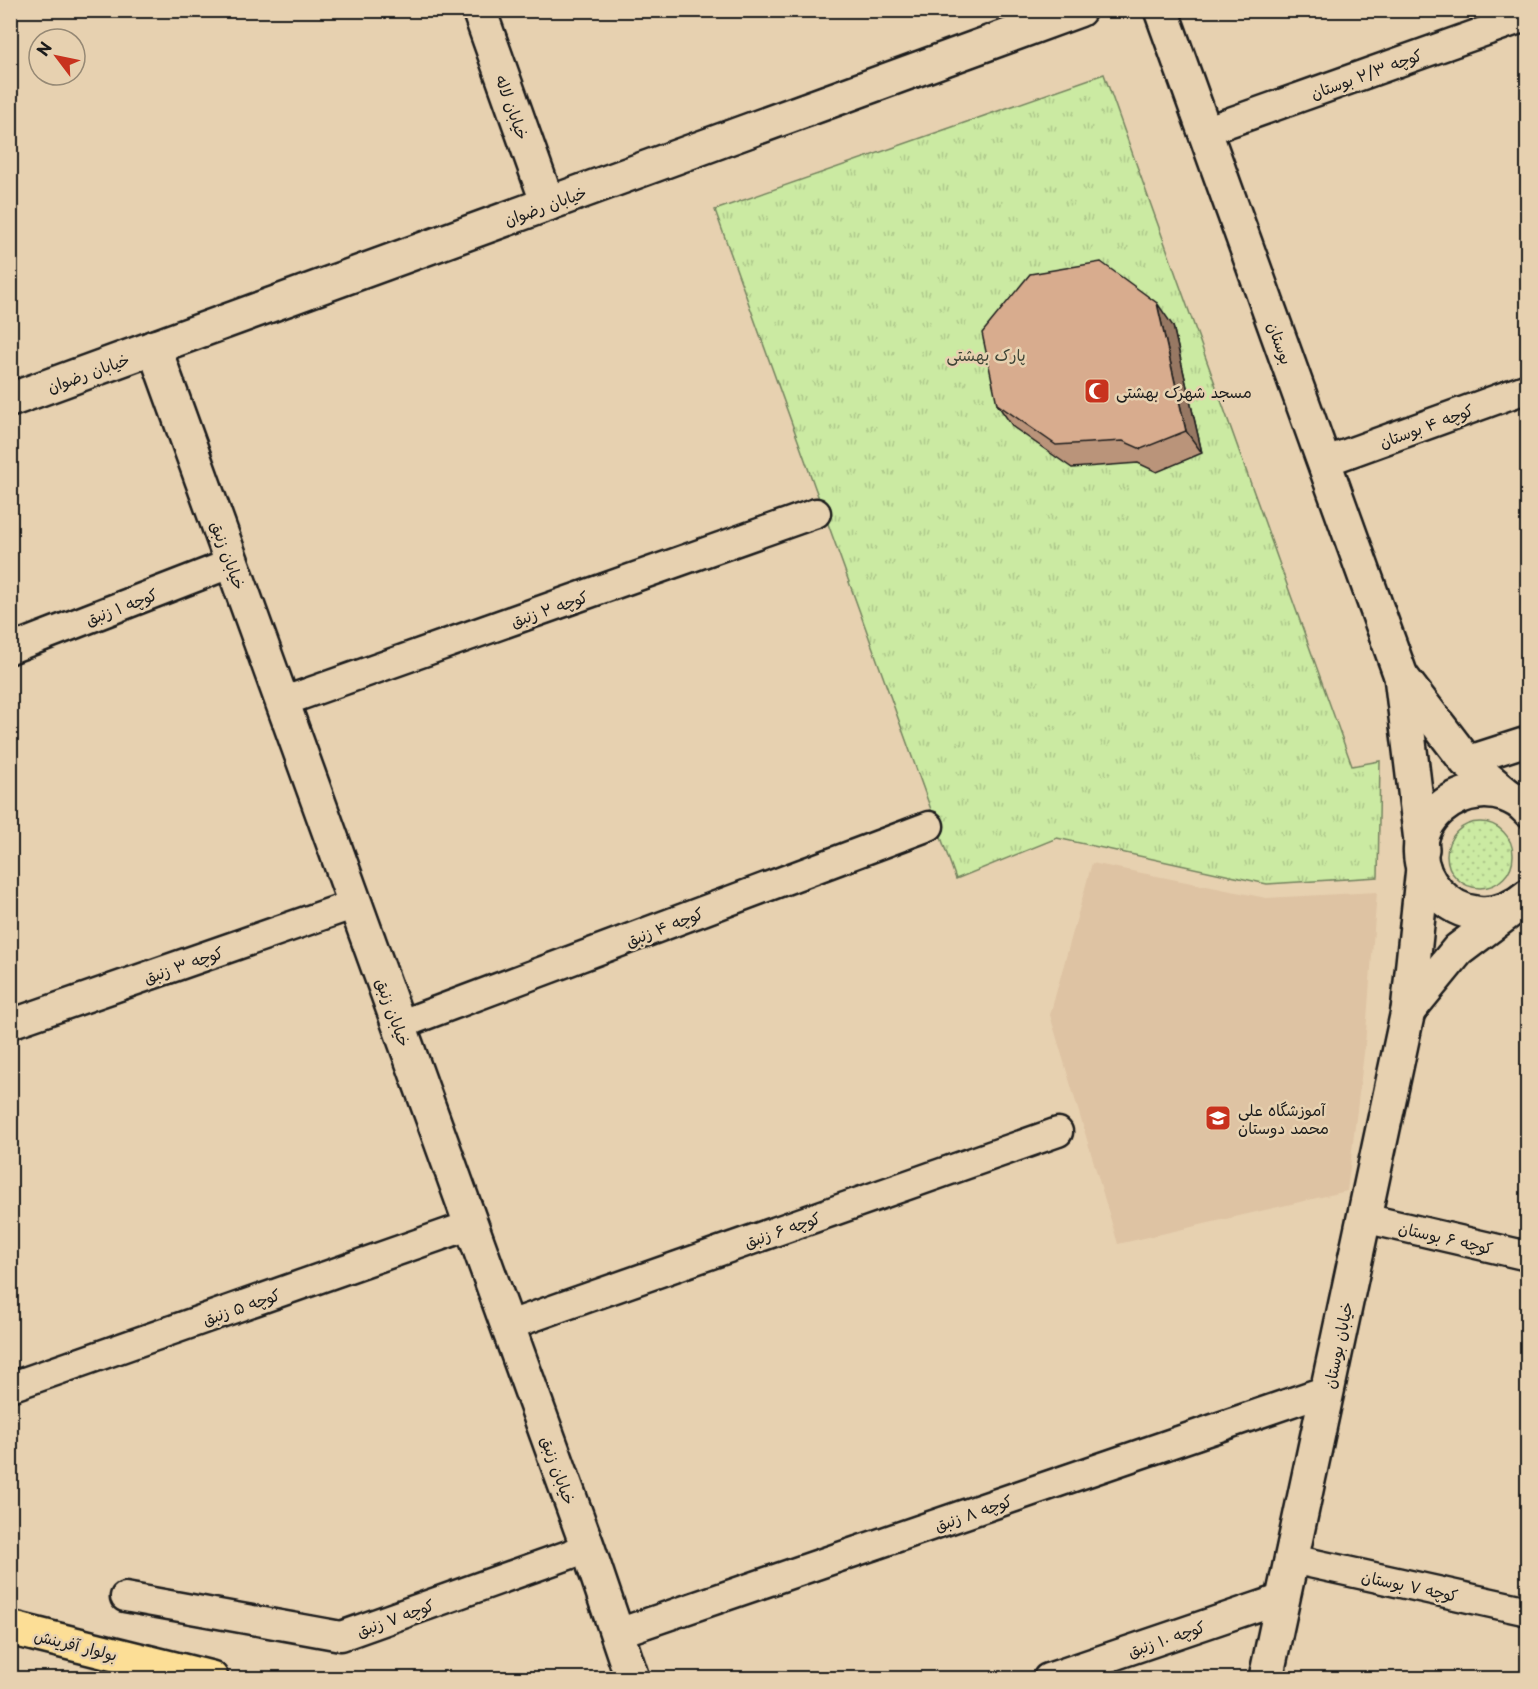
<svg xmlns="http://www.w3.org/2000/svg" width="1538" height="1689" font-family="'Playpen Sans','Playpen Sans Arabic',sans-serif">
	<defs>
		<pattern id="grass-dots" width="8" height="8" patternUnits="userSpaceOnUse" patternTransform="scale(1.5)"><rect width="8" height="8" fill="#cbeaa2"/><path d="M2 2h.1M6 6h.1" fill="none" stroke="#aec88b" stroke-width="1.8" stroke-linecap="round"/></pattern>
		<pattern id="park-tufts" width="24" height="20" patternUnits="userSpaceOnUse" patternTransform="scale(1.5)"><rect width="24" height="20" fill="#cbeaa2"/><path d="M3 7l-1-3M5 7V3M7 7l1-3M15 17l-1-3M17 17v-4M19 17l1-3" fill="none" stroke="#aec88b"/></pattern>
	</defs>
	<rect width="100%" height="100%" fill="#e7d1b0"/>
	<filter id="ink" filterUnits="userSpaceOnUse"><feTurbulence type="fractalNoise" baseFrequency=".0167" numOctaves="2"/><feDisplacementMap in="SourceGraphic" scale="12" xChannelSelector="R" yChannelSelector="G"/><feConvolveMatrix kernelMatrix="1 2 1 2 8 2 1 2 1" color-interpolation-filters="sRGB"/></filter>
	<g filter="url(#ink)">
		<path fill="#dec3a3" d="M1092,863L1266,898L1377,892L1365,1045L1347,1191L1118,1244L1050,1015Z"/>
		<circle fill="url(#grass-dots)" stroke="#74835f" stroke-width="1.5" cx="1480" cy="855" r="33"/>
		<path fill="url(#park-tufts)" stroke="#74835f" stroke-width="1.5" d="M1104,74L1352,766L1380,761L1378,877L1267,884L1057,838L956,879L715,210Z"/>
		<g fill="none" stroke-linecap="round" stroke-linejoin="round">
			<g stroke="#1c1c1c" stroke-width="33">
				<g id="minor">
					<path d="M1205,131L1528,16"/>
					<path d="M1324,462L1528,388"/>
					<path d="M10,649L232,563"/>
					<path d="M282,702L816,513"/>
					<path d="M1466,761L1528,741"/>
					<path d="M10,1024L355,904"/>
					<path d="M399,1025L929,826"/>
					<path d="M1364,1218L1528,1256"/>
					<path d="M507,1326L1058,1132"/>
					<path d="M10,1387L471,1225"/>
					<path d="M1292,1559L1528,1611"/>
					<path d="M125,1597L341,1636L588,1548"/>
					<path d="M618,1633L1327,1390"/>
					<path d="M1048,1678L1283,1598"/>
				</g>
			</g>
			<g stroke="#1c1c1c" stroke-width="38">
				<g id="tertiary">
					<path d="M479,10L548,204"/>
					<path d="M1161,10L1401,676L1422,849"/>
					<path d="M154,347L588,1548L632,1678"/>
					<path d="M10,400L1079,10"/>
					<path d="M1401,676L1466,761L1507,795"/>
					<path d="M1528,810C1516,796 1496,790 1478,792C1464,793 1452,799 1441,808C1382,859 1462,953 1528,896"/>
					<path d="M1408,1011L1458,950L1511,910"/>
					<path d="M1266,1678L1408,1011L1423,868"/>
				</g>
			</g>
			<g stroke="#1c1c1c" stroke-width="38">
				<path id="primary" d="M10,1628L211,1678"/>
			</g>
			<use href="#minor" stroke="#e7d1b0" stroke-width="28"/>
			<use href="#tertiary" stroke="#e7d1b0" stroke-width="33"/>
			<use href="#primary" stroke="#fcde96" stroke-width="33"/>
		</g>
		<path fill="#ba947a" stroke="#1c1c1c" stroke-width="1.5" d="M1173,326L1202,453L1157,472L1138,463L1072,468L1013,427L997,404Z"/>
		<path fill="#977863" stroke="#1c1c1c" stroke-width="1.5" d="M1157,303L1173,326L1202,453L1186,431Z"/>
		<path fill="#d8ac8e" stroke="#1c1c1c" stroke-width="1.5" d="M1101,262L1157,303L1186,431L1141,449L1123,441L1056,445L997,404L982,333L1030,274Z"/>
	</g>
	<defs>
		<g id="mosque-square" transform="scale(1.35)"><rect x="-9" y="-9" width="18" height="18" rx="4" fill="#c8321e" stroke="#e7d1b0"/><path d="M3.5-4.9A6 6 0 1 0 3.5 4.9A5 5 0 1 1 3.5-4.9Z" fill="#fff"/></g>
		<g id="school-square" transform="scale(1.35)"><rect x="-9" y="-9" width="18" height="18" rx="4" fill="#c8321e" stroke="#e7d1b0"/><path d="M0-5L7-2L0 1L-7-2ZM-4 1L0 2.5L4 1V4Q0 6-4 4Z" fill="#fff"/></g>
	</defs>
	<g fill-rule="evenodd">
		<use href="#mosque-square" x="1097" y="391"/>
		<use href="#school-square" x="1218" y="1118"/>
	</g>
	<g text-anchor="middle" dominant-baseline="central" stroke-width="5" stroke-linejoin="round" paint-order="stroke">
		<g font-size="16" fill="#1c1c1c" stroke="#e7d1b0">
			<text transform="translate(1366 73) rotate(-20)">کوچه ۲/۳ بوستان</text>
			<text transform="translate(513 107) rotate(70)">خیابان لاله</text>
			<text transform="translate(545 205) rotate(-20)">خیابان رضوان</text>
			<text transform="translate(1281 343) rotate(70)">بوستان</text>
			<text transform="translate(88 372) rotate(-20)">خیابان رضوان</text>
			<text transform="translate(1426 425) rotate(-20)">کوچه ۴ بوستان</text>
			<text transform="translate(229 555) rotate(70)">خیابان زنبق</text>
			<text transform="translate(121 606) rotate(-21)">کوچه ۱ زنبق</text>
			<text transform="translate(549 608) rotate(-19)">کوچه ۲ زنبق</text>
			<text transform="translate(664 926) rotate(-21)">کوچه ۴ زنبق</text>
			<text transform="translate(183 964) rotate(-19)">کوچه ۳ زنبق</text>
			<text transform="translate(394 1012) rotate(70)">خیابان زنبق</text>
			<text transform="translate(782 1229) rotate(-19)">کوچه ۶ زنبق</text>
			<text transform="translate(1446 1237) rotate(13)">کوچه ۶ بوستان</text>
			<text transform="translate(241 1306) rotate(-19)">کوچه ۵ زنبق</text>
			<text transform="translate(1337 1345) rotate(-78)">خیابان بوستان</text>
			<text transform="translate(559 1470) rotate(70)">خیابان زنبق</text>
			<text transform="translate(973 1512) rotate(-19)">کوچه ۸ زنبق</text>
			<text transform="translate(1410 1585) rotate(12)">کوچه ۷ بوستان</text>
			<text transform="translate(395 1617) rotate(-20)">کوچه ۷ زنبق</text>
			<text transform="translate(1166 1638) rotate(-19)">کوچه ۱۰ زنبق</text>
			<text transform="translate(76 1644) rotate(14)">بولوار آفرینش</text>
		</g>
		<g font-size="16" fill="#3f4537" stroke="#e7d1b0">
			<text x="986" y="354">پارک بهشتی</text>
		</g>
		<g font-size="16" fill="#1c1c1c" stroke="#e7d1b0" text-anchor="start">
			<text x="1116" y="391">مسجد شهرک بهشتی</text>
			<text x="1238" y="1109">آموزشگاه علی<tspan x="1238" dy="18">محمد دوستان</tspan></text>
		</g>
	</g>
	<rect width="1538" height="1689" fill="none" stroke="#e7d1b0" stroke-width="36"/>
	<rect x="18" y="18" width="1502" height="1653" fill="none" stroke="#1c1c1c" stroke-width="2" filter="url(#ink)"/>
	<g transform="translate(57 57) rotate(302)"><circle r="28" fill="#e7d1b0" stroke="#968975" stroke-width="1.5"/>
	<path d="M0-4.5L10 22L0 15L-10 22Z" fill="#c8321e"/>
	<text y="-9" font-size="16" font-weight="bold" text-anchor="middle" fill="#1c1c1c">N</text>
	</g>
</svg>
